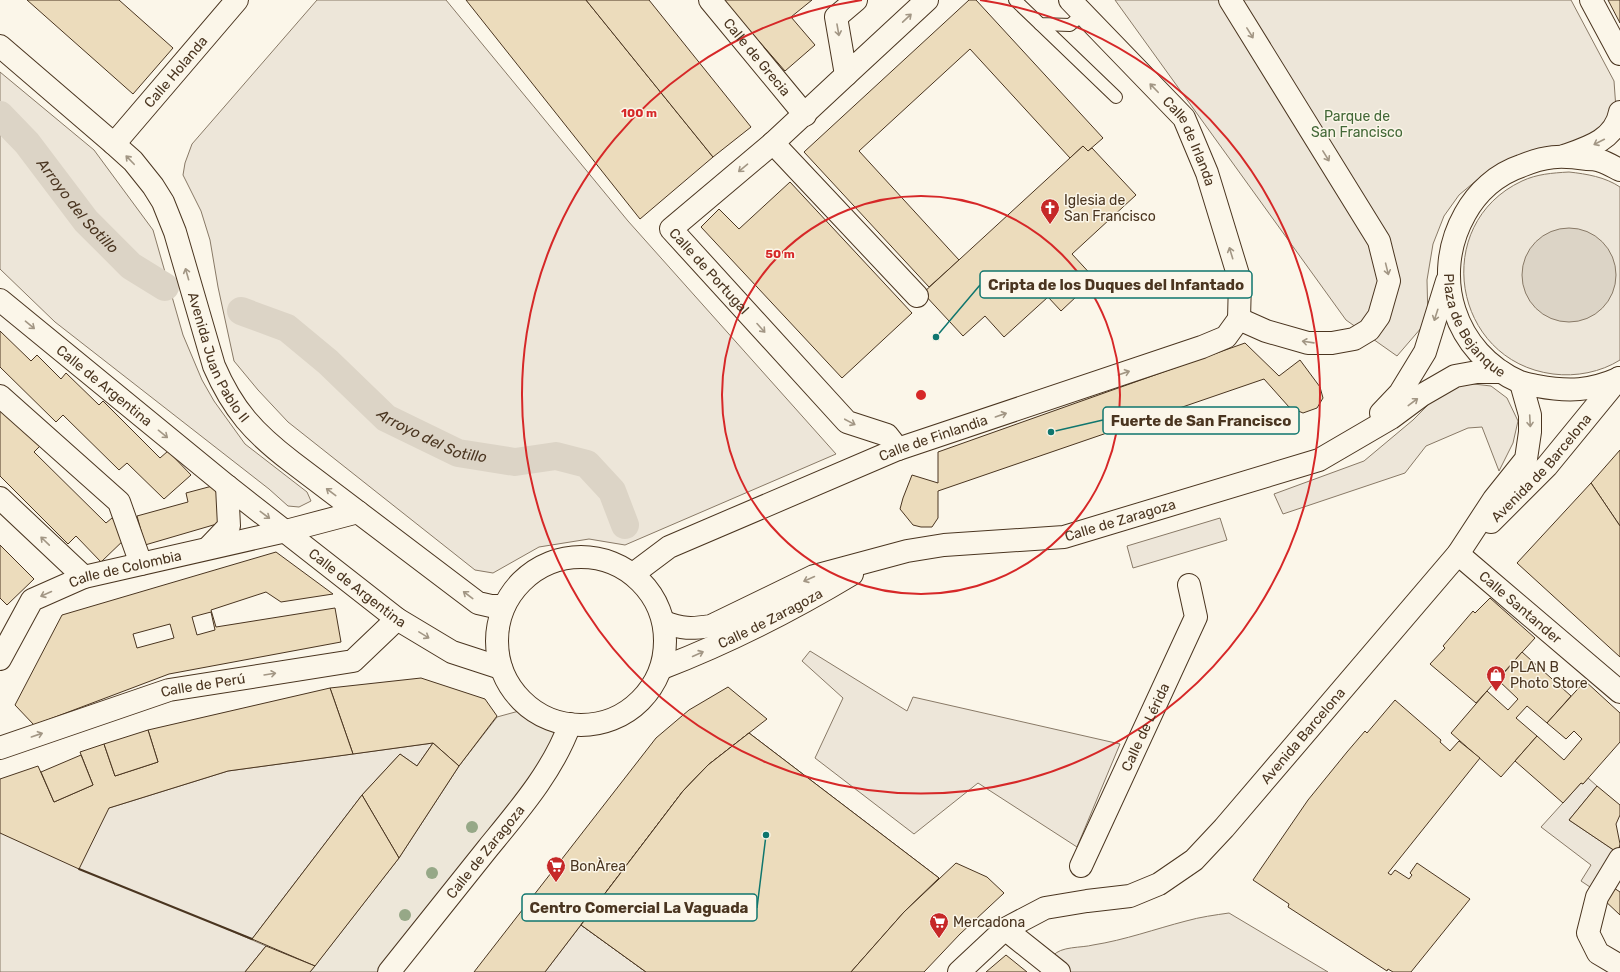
<svg xmlns="http://www.w3.org/2000/svg" width="1620" height="972" font-family="Rubik,sans-serif">
	<rect width="100%" height="100%" fill="#fbf6e9"/>
	<g fill="#ede6d9" stroke="#887966">
		<path d="M317,0H446L628,221L836,454L625,545L589,539L539,547L493,573L475,570L288,422L258,390L234,361L218,287L210,240L201,211L183,175L185,163L192,144Z"/>
		<path d="M1115,0H1571L1614,81L1616,109L1590,138L1522,156L1484,174L1459,195L1444,216L1433,244L1427,280L1428,320L1397,356L1346,320Z"/>
		<path d="M0,72L94,150L153,230L183,335L202,380L214,401L245,444L307,492L311,501L299,507L288,506L269,489L55,322L0,269Z"/>
		<path d="M1569,172C1587,174 1605,177 1620,187V360C1601,372 1576,377 1553,374C1452,361 1430,224 1522,181C1537,174 1552,173 1569,172Z"/>
		<path d="M1465,383L1491,386L1507,398L1518,421L1513,443L1499,471L1482,427L1468,428L1426,446L1405,473L1283,514L1274,494L1364,461L1413,420L1432,401Z"/>
		<path d="M1220,518L1227,540L1133,568L1127,546Z"/>
		<path d="M810,651L907,711L913,697L1120,744L1077,847L978,783L914,834L815,758L843,698L802,661Z"/>
		<path d="M433,743L417,766L400,754L362,795L252,939L220,926L266,946L245,972H0V833L109,808L228,771Z"/>
		<path d="M1588,778L1597,786L1569,820L1618,853L1593,889L1581,881L1591,865L1541,827L1581,783L1583,784Z"/>
		<path d="M1229,913L1328,972H1068L1053,956C1060,946 1082,948 1093,945C1125,940 1155,929 1186,921C1200,917 1215,915 1229,913Z"/>
		<path d="M581,925L646,972H545Z"/>
	</g>
	<path fill="#ede7d9" stroke="#887966" d="M530,708L547,718L570,724L389,972H310L399,858L459,766L497,717Z"/>
	<circle fill="#dcd4c6" stroke="#887966" cx="1569" cy="275" r="47"/>
	<g fill="none" stroke-linecap="round" stroke-linejoin="round">
		<g stroke="#dcd4c6" stroke-width="28">
			<path id="s1" d="M0,115L27,143L86,221L131,266L165,287"/>
			<path id="s2" d="M241,311L287,328L328,362L386,418L458,453L515,462L556,456L587,464L612,491L625,525"/>
		</g>
	</g>
	<g fill="#ecdcbc" stroke="#4a3520" fill-rule="evenodd">
		<path d="M27,0H119L173,48L133,94Z"/>
		<path d="M466,0H586L713,157L640,219Z"/>
		<path d="M586,0H649L751,127L713,157Z"/>
		<path d="M723,0H812L791,17L815,45L785,71Z"/>
		<path d="M969,0H976L1103,138L1088,151L1083,146L1070,158L970,49L859,151L959,260L929,287L804,152Z"/>
		<path d="M1608,0H1620V23Z"/>
		<path d="M1083,146L1088,151L1092,148L1136,195L1072,254L1095,279L1061,311L1048,297L1004,337L985,316L963,336L923,293Z"/>
		<path d="M790,182L912,313L842,378L701,227L719,209L739,229Z"/>
		<path d="M0,331L31,361L37,355L61,379L66,373L99,405L103,401L160,458L168,451L191,475L164,499L127,463L119,470L63,415L56,422L0,367Z"/>
		<path d="M1245,343L1279,376L1300,360L1320,387L1323,398L1317,408L1303,413L1289,407L1264,379L938,491V518L932,527H921L913,525L900,509L903,498L912,475L938,483V452Z"/>
		<path d="M0,407L40,446L34,452L106,523L112,518L128,536L101,562L76,536L68,544L0,476Z"/>
		<path d="M1620,450V526L1591,483Z"/>
		<path d="M1591,483L1620,526V657L1517,563Z"/>
		<path d="M216,485L227,521L145,545L137,516L188,502L186,493Z"/>
		<path d="M0,545L34,579L7,605L0,598Z"/>
		<path d="M276,552L333,594L281,602L266,592L211,610L216,627L335,608L341,642L169,674L34,725L15,705L62,615ZM211,612L215,630L197,635L192,617ZM170,624L174,638L137,648L133,634Z"/>
		<path d="M1490,598L1535,638L1476,703L1430,664L1445,648L1443,646L1473,611L1475,613Z"/>
		<path d="M1522,652L1571,696L1547,723L1527,706L1516,718L1537,736L1501,777L1451,733L1487,691L1508,710L1518,699L1498,680Z"/>
		<path d="M421,678L485,699L497,716L459,766L433,743L353,754L330,688Z"/>
		<path d="M1585,681L1620,713V742L1583,784L1581,783L1563,803L1515,761L1537,736L1564,760L1582,739L1574,731L1566,739L1547,723Z"/>
		<path d="M728,687L767,719L708,765L683,791L545,972H474L656,738L689,710Z"/>
		<path d="M330,688L353,754L228,771L109,808L79,869L0,833V779L38,766L54,802L93,785L80,752L104,744L115,776L158,762L148,730Z"/>
		<path d="M1395,700L1441,740L1440,742L1450,751L1459,741L1480,758L1388,873L1391,875L1395,870L1409,879L1412,875L1410,873L1417,863L1470,899L1411,972H1393L1388,969L1387,971L1288,907L1289,904L1253,880L1308,800L1347,752L1365,731L1367,733Z"/>
		<path d="M148,730L158,762L115,776L104,744Z"/>
		<path d="M749,733L939,878L904,912L851,972H646L581,925L683,791L708,765ZM735,835L803,887L749,954L681,902Z"/>
		<path d="M749,733L939,878L904,912L851,972H646L581,925L683,791L708,765Z"/>
		<path d="M433,743L459,766L399,858L362,795L400,754L417,766Z"/>
		<path d="M81,755L93,785L54,802L41,772Z"/>
		<path d="M1597,786L1620,805V815L1616,824L1620,844L1618,853L1569,820Z"/>
		<path d="M362,795L399,858L315,966L252,939Z"/>
		<path d="M956,863L987,877L1004,893L960,934L924,972H851L904,912Z"/>
		<path d="M1611,886L1620,892V915L1602,898Z"/>
		<path d="M266,946L315,966L310,972H245Z"/>
		<path d="M1006,955L1027,972H986Z"/>
	</g>
	<g fill="none" stroke-linecap="round" stroke-linejoin="round">
		<g stroke="#4a3520" stroke-width="14">
			<g id="lane">
				<path d="M1015,0L1040,24L1070,25L1083,14"/>
				<path d="M1040,24L1116,97"/>
			</g>
		</g>
		<g stroke="#4a3520" stroke-width="24">
			<g id="street">
				<path id="s3" d="M710,0L805,115"/>
				<path d="M856,0L836,17L846,75L927,0"/>
				<path id="s4" d="M1070,0L1184,118L1207,173L1240,281L1239,319"/>
				<path d="M1230,0L1379,241L1389,281L1379,316L1369,330L1354,339L1332,343H1308L1266,331L1239,319"/>
				<path d="M1591,0L1620,54"/>
				<path id="s5" d="M846,75L773,143L671,229L847,422L887,435L898,449"/>
				<path d="M773,143L917,296"/>
				<path id="s6" d="M114,144L237,0"/>
				<path d="M1564,156C1587,148 1615,140 1620,112"/>
				<path d="M0,396L119,502L141,564"/>
				<path d="M0,498L84,577"/>
				<path id="s7" d="M1491,522L1547,466L1619,378"/>
				<path d="M208,548L229,526L227,486"/>
				<path id="s8" d="M1458,554L1620,692"/>
				<path id="s9" d="M633,574L669,547L898,449L1202,347L1226,337L1239,319"/>
				<path id="s10" d="M0,659L32,600L84,577L286,531L358,512"/>
				<path id="s11" d="M0,748L169,690L353,661L397,619"/>
				<path d="M1620,859L1597,897L1588,933L1598,953L1620,966"/>
				<path id="s12" d="M1081,866L1196,617L1189,585"/>
				<path d="M1005,929L1059,972"/>
				<path id="s13" d="M959,972L1005,929L1045,908L1087,901L1130,896L1159,884L1194,860L1224,828L1458,554L1494,499L1526,459L1530,432V415L1521,383"/>
			</g>
		</g>
		<g stroke="#4a3520" stroke-width="24">
			<g id="secondary">
				<path id="s14" d="M0,46L114,144L133,161L153,186L163,202L175,232L214,366C233,410 254,433 292,462L478,603L491,606H504"/>
				<path id="s15" d="M1620,170C1614,167 1607,163 1601,161C1596,159 1591,159 1586,159C1560,155 1545,156 1521,166C1497,174 1477,192 1465,214C1430,276 1454,353 1520,382C1525,384 1532,385 1537,386C1569,392 1590,391 1620,378"/>
				<path id="s16" d="M0,300L227,486L397,619L452,652L501,668"/>
				<path d="M1381,413L1400,393L1425,352L1447,281"/>
				<circle cx="581" cy="641" r="84"/>
				<path id="s17" d="M664,622C682,629 691,629 711,626L814,576L907,551L944,545L1064,537L1319,460L1391,418L1422,395L1455,376L1477,372H1501"/>
				<path id="s18" d="M662,668C727,643 792,610 852,574"/>
				<path id="s19" d="M389,972C422,931 455,889 488,848C519,810 553,771 570,724"/>
			</g>
		</g>
		<use href="#lane" stroke="#fbf6e9" stroke-width="12"/>
		<use href="#street" stroke="#fbf6e9" stroke-width="22"/>
		<use href="#secondary" stroke="#fbf6e9" stroke-width="22"/>
		<path stroke="#4a3520" stroke-width="2" d="M79,869L252,939"/>
	</g>
	<g fill="#96a887">
		<circle cx="472" cy="827" r="6"/>
		<circle cx="432" cy="873" r="6"/>
		<circle cx="405" cy="915" r="6"/>
	</g>
	<defs><path id="oneway-shaft" d="M-6 0H5M1.5-3L5.5 0L1.5 3" fill="none" stroke-width="1.6" stroke-linecap="round" stroke-linejoin="round"/></defs>
	<g stroke="#a29684">
		<use href="#oneway-shaft" transform="translate(907 18) rotate(-43)"/>
		<use href="#oneway-shaft" transform="translate(838 30) rotate(80)"/>
		<use href="#oneway-shaft" transform="translate(1250 33) rotate(58)"/>
		<use href="#oneway-shaft" transform="translate(1154 88) rotate(-134)"/>
		<use href="#oneway-shaft" transform="translate(1599 142) rotate(153)"/>
		<use href="#oneway-shaft" transform="translate(1326 156) rotate(58)"/>
		<use href="#oneway-shaft" transform="translate(130 160) rotate(-134)"/>
		<use href="#oneway-shaft" transform="translate(743 168) rotate(140)"/>
		<use href="#oneway-shaft" transform="translate(1231 253) rotate(-107)"/>
		<use href="#oneway-shaft" transform="translate(1387 269) rotate(76)"/>
		<use href="#oneway-shaft" transform="translate(187 274) rotate(-106)"/>
		<use href="#oneway-shaft" transform="translate(1436 315) rotate(108)"/>
		<use href="#oneway-shaft" transform="translate(30 325) rotate(40)"/>
		<use href="#oneway-shaft" transform="translate(761 328) rotate(48)"/>
		<use href="#oneway-shaft" transform="translate(1308 342) rotate(-172)"/>
		<use href="#oneway-shaft" transform="translate(1124 373) rotate(-19)"/>
		<use href="#oneway-shaft" transform="translate(1413 402) rotate(-37)"/>
		<use href="#oneway-shaft" transform="translate(1001 415) rotate(-19)"/>
		<use href="#oneway-shaft" transform="translate(1530 421) rotate(87)"/>
		<use href="#oneway-shaft" transform="translate(850 422) rotate(28)"/>
		<use href="#oneway-shaft" transform="translate(163 434) rotate(39)"/>
		<use href="#oneway-shaft" transform="translate(331 492) rotate(-143)"/>
		<use href="#oneway-shaft" transform="translate(265 515) rotate(37)"/>
		<use href="#oneway-shaft" transform="translate(45 541) rotate(-136)"/>
		<use href="#oneway-shaft" transform="translate(809 579) rotate(156)"/>
		<use href="#oneway-shaft" transform="translate(46 594) rotate(156)"/>
		<use href="#oneway-shaft" transform="translate(468 595) rotate(-143)"/>
		<use href="#oneway-shaft" transform="translate(424 635) rotate(31)"/>
		<use href="#oneway-shaft" transform="translate(698 654) rotate(-24)"/>
		<use href="#oneway-shaft" transform="translate(270 674) rotate(-9)"/>
		<use href="#oneway-shaft" transform="translate(37 735) rotate(-19)"/>
	</g>
	<g fill="none" stroke="#d62828" stroke-width="2">
		<circle cx="921" cy="395" r="199"/>
		<path d="M980 0A399 399 0 1 1 862 0"/>
	</g>
	<defs>
		<g id="church-pin" transform="scale(1)"><path d="M0 17L-7.5 6A9.5 9.5 0 1 1 7.5 6Z" fill="#c62828" stroke="#fbf6e9"/><path d="M-1.2-6h2.4v3.5h3.3v2.4h-3.3V6h-2.4V-.1h-3.3v-2.4h3.3Z" fill="#fff"/></g>
		<g id="shop-pin" transform="scale(1)"><path d="M0 17L-7.5 6A9.5 9.5 0 1 1 7.5 6Z" fill="#c62828" stroke="#fbf6e9"/><path d="M-5-2.5h2.3a2.7 3.5 0 0 1 5.4 0H5L5.5 6h-11ZM-1.5-2.5h3a1.5 2.3 0 0 0-3 0Z" fill="#fff"/></g>
		<g id="supermarket-pin" transform="scale(1)"><path d="M0 17L-7.5 6A9.5 9.5 0 1 1 7.5 6Z" fill="#c62828" stroke="#fbf6e9"/><path d="M-6-5.5h2.5l.6 2H6L4.5 2H-2.5L-4.4-4H-6ZM-1.5 3.2a1.3 1.3 0 1 0 .1 0ZM3 3.2a1.3 1.3 0 1 0 .1 0Z" fill="#fff"/></g>
	</defs>
	<g fill-rule="evenodd">
		<use href="#church-pin" x="1050" y="208"/>
		<use href="#shop-pin" x="1496" y="675"/>
		<use href="#supermarket-pin" x="556" y="866"/>
		<use href="#supermarket-pin" x="939" y="922"/>
	</g>
	<g text-anchor="middle" dominant-baseline="central" stroke-width="3" stroke-linejoin="round" paint-order="stroke">
		<g font-size="14" fill="#4a3520" stroke="#fbf6e9">
			<text stroke="none"><textPath href="#s3" startOffset="74">Calle de Grecia</textPath></text>
			<text stroke="none"><textPath href="#s6" startOffset="95">Calle Holanda</textPath></text>
			<text stroke="none"><textPath href="#s4" startOffset="187">Calle de Irlanda</textPath></text>
			<text stroke="none"><textPath href="#s5" startOffset="290">Calle de Portugal</textPath></text>
			<text stroke="none"><textPath href="#s15" startOffset="300">Plaza de Bejanque</textPath></text>
			<text stroke="none"><textPath href="#s14" startOffset="392">Avenida Juan Pablo II</textPath></text>
			<text stroke="none"><textPath href="#s16" startOffset="135">Calle de Argentina</textPath></text>
			<text stroke="none"><textPath href="#s9" startOffset="331">Calle de Finlandia</textPath></text>
			<text stroke="none"><textPath href="#s7" startOffset="74">Avenida de Barcelona</textPath></text>
			<text stroke="none"><textPath href="#s17" startOffset="475">Calle de Zaragoza</textPath></text>
			<text stroke="none"><textPath href="#s10" startOffset="166">Calle de Colombia</textPath></text>
			<text stroke="none"><textPath href="#s16" startOffset="459">Calle de Argentina</textPath></text>
			<text stroke="none"><textPath href="#s8" startOffset="82">Calle Santander</textPath></text>
			<text stroke="none"><textPath href="#s18" startOffset="119">Calle de Zaragoza</textPath></text>
			<text stroke="none"><textPath href="#s11" startOffset="213">Calle de Perú</textPath></text>
			<text stroke="none"><textPath href="#s12" startOffset="153">Calle de Lérida</textPath></text>
			<text stroke="none"><textPath href="#s13" startOffset="433">Avenida Barcelona</textPath></text>
			<text stroke="none"><textPath href="#s19" startOffset="154">Calle de Zaragoza</textPath></text>
		</g>
		<g font-size="14" fill="#436837" stroke="#fbf6e9">
			<text x="1357" y="116">Parque de<tspan x="1357" dy="16">San Francisco</tspan></text>
		</g>
		<g font-size="14" fill="#4a3520" stroke="#fbf6e9" text-anchor="start">
			<text x="1064" y="200">Iglesia de<tspan x="1064" dy="16">San Francisco</tspan></text>
			<text x="1510" y="667">PLAN B<tspan x="1510" dy="16">Photo Store</tspan></text>
			<text x="570" y="866">BonÀrea</text>
			<text x="953" y="922">Mercadona</text>
		</g>
		<g font-size="15" font-style="italic" fill="#4a3520" stroke="#fbf6e9">
			<text stroke="none"><textPath href="#s1" startOffset="120">Arroyo del Sotillo</textPath></text>
			<text stroke="none"><textPath href="#s2" startOffset="233">Arroyo del Sotillo</textPath></text>
		</g>
	</g>
	<circle cx="921" cy="395" r="6" fill="#d62828" stroke="#fbf6e9" stroke-width="2"/>
	<g font-size="12" text-anchor="middle" font-weight="bold" fill="#d62828" stroke="#fbf6e9" stroke-width="3" stroke-linejoin="round" paint-order="stroke">
		<text x="639" y="117">100 m</text>
		<text x="780" y="258">50 m</text>
	</g>
	<path fill="none" stroke="#0f766e" stroke-width="1.5" d="M936 337L980 285M1051 432L1103 420M766 835L757 908"/>
	<g fill="#0f766e" stroke="#fbf6e9" stroke-width="1.5">
		<circle cx="936" cy="337" r="4"/>
		<circle cx="1051" cy="432" r="4"/>
		<circle cx="766" cy="835" r="4"/>
	</g>
	<g fill="#fbf6e9" stroke="#0f766e" stroke-width="1.5">
		<rect x="980" y="271" width="272" height="27" rx="4"/>
		<rect x="1103" y="407" width="196" height="27" rx="4"/>
		<rect x="522" y="894" width="235" height="27" rx="4"/>
	</g>
	<g font-size="15" text-anchor="middle" font-weight="bold" fill="#4a3520">
		<text x="1116" y="290">Cripta de los Duques del Infantado</text>
		<text x="1201" y="426">Fuerte de San Francisco</text>
		<text x="639" y="913">Centro Comercial La Vaguada</text>
	</g>
</svg>
